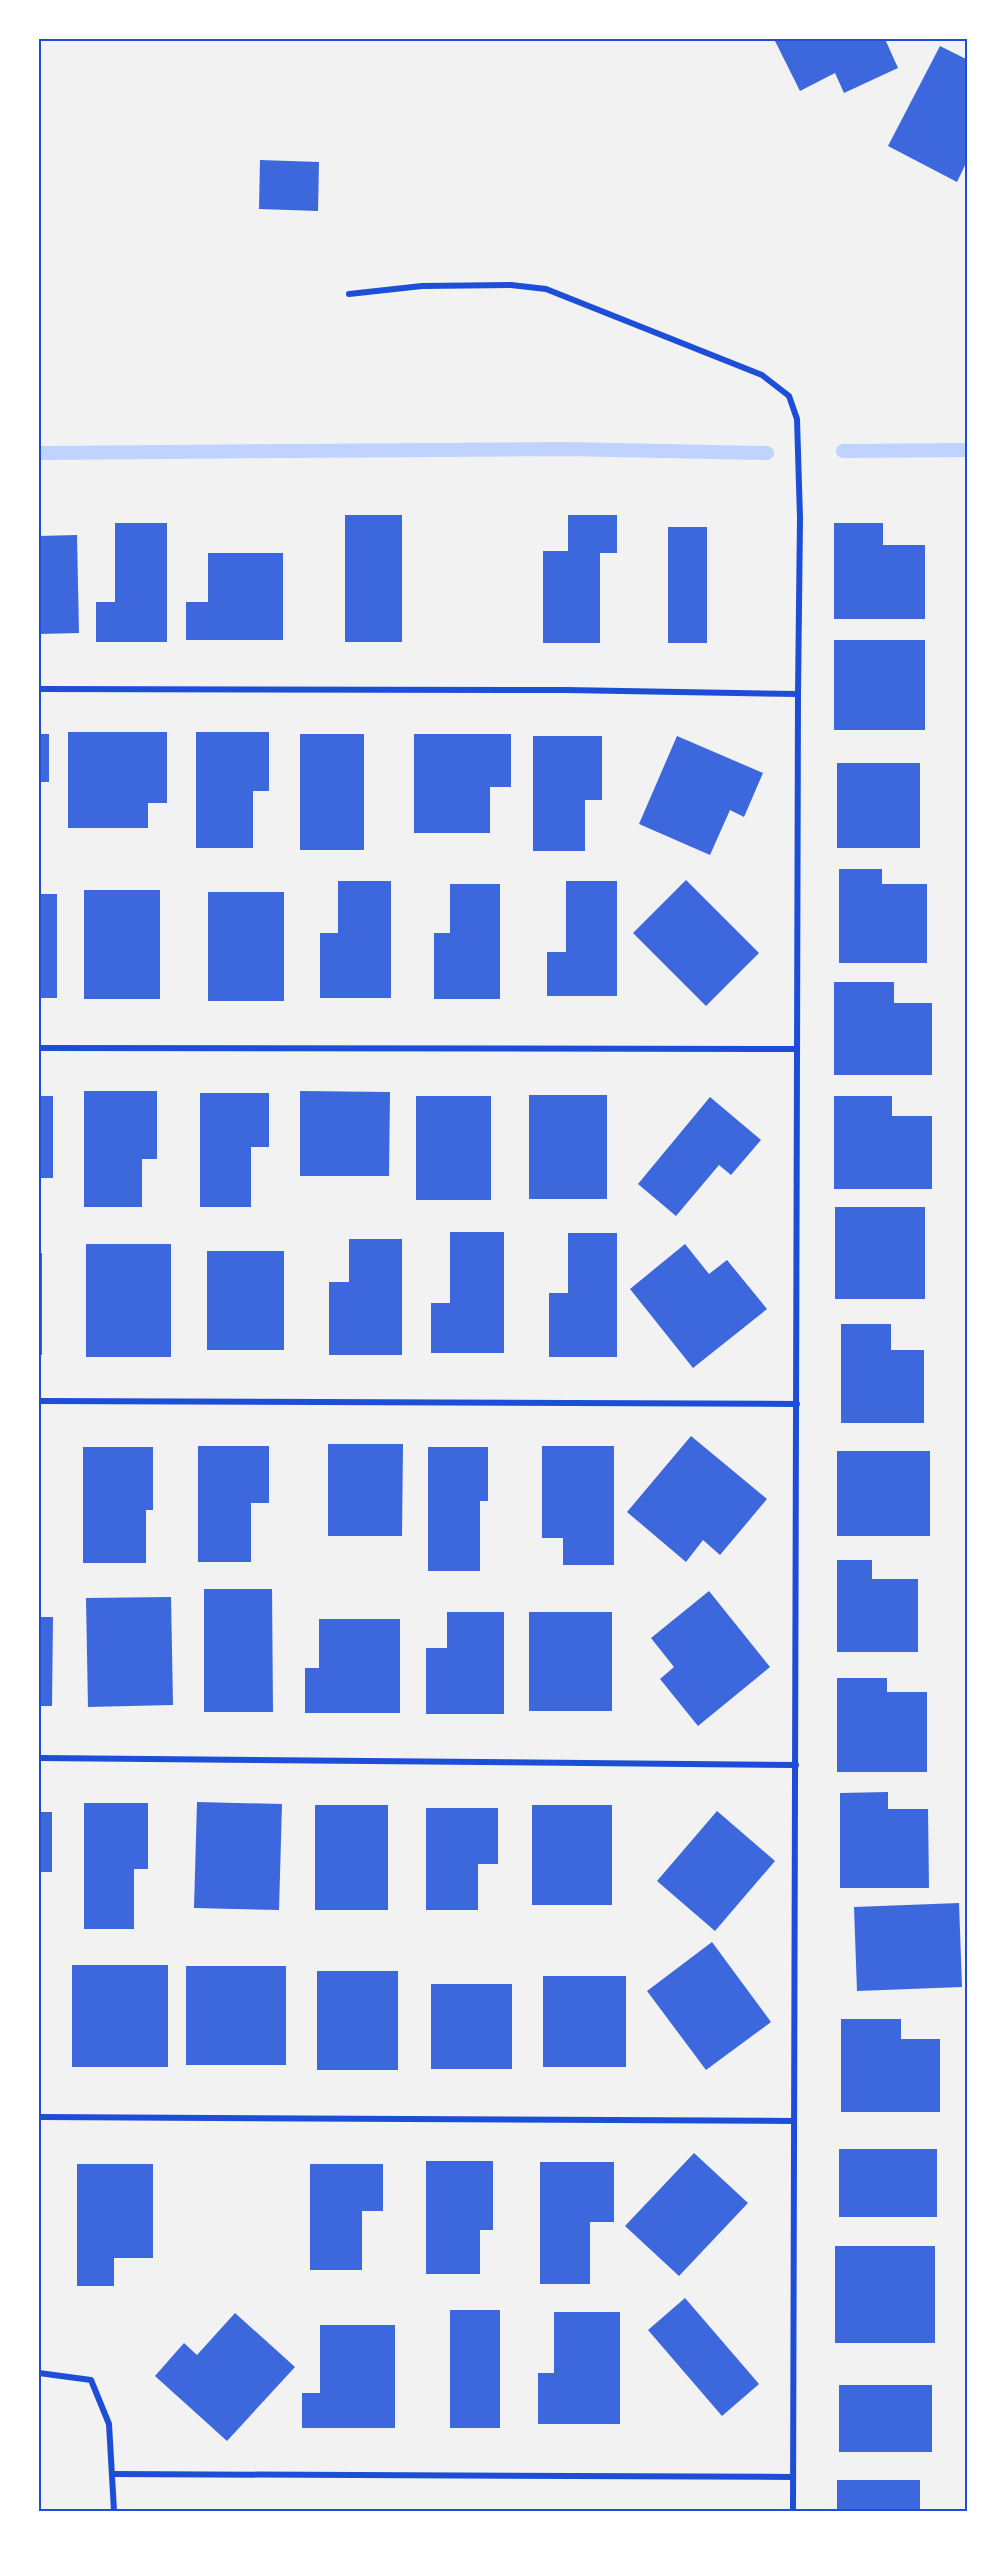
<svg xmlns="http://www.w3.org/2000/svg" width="1007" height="2550" font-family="Ubuntu,sans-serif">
	<rect width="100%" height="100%" fill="#f2f2f2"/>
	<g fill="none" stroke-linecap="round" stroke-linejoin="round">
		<g stroke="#bfd3fe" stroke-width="14">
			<path d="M843,451L968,450"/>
			<path d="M39,453L562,449L767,453"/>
		</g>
	</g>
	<g fill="#3d67dc">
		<path d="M774,39H885L898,68L844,93L835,73L800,91Z"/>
		<path d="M940,46L968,60V159L957,182L888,146Z"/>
		<path d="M260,160L319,162L318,211L259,209Z"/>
		<rect x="345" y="515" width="57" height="127"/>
		<path d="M568,515H617V553H600V643H543V551H568Z"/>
		<path d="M115,523H167V642H96V602H115Z"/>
		<path d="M834,523H883V545H925V619H834Z"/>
		<rect x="668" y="527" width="39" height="116"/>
		<path d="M77,535L79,633L39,634V536Z"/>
		<path d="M208,553H283V640H186V602H208Z"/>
		<rect x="834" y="640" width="91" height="90"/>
		<path d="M68,732H167V803H148V828H68Z"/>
		<path d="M196,732H269V791H253V848H196Z"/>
		<rect x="39" y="734" width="10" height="48"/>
		<rect x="300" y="734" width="64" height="116"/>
		<path d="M414,734H511V787H490V833H414Z"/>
		<path d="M533,736H602V800H585V851H533Z"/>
		<path d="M677,736L763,773L744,817L730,810L710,855L639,824Z"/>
		<rect x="837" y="763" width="83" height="85"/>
		<path d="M839,869H882V884H927V963H839Z"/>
		<path d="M686,880L759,953L706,1006L633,933Z"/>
		<path d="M338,881H391V998H320V933H338Z"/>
		<path d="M566,881H617V996H547V952H566Z"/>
		<path d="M450,884H500V999H434V933H450Z"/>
		<rect x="84" y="890" width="76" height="109"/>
		<rect x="208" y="892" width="76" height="109"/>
		<rect x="39" y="894" width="18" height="104"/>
		<path d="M834,982H894V1003H932V1075H834Z"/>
		<path d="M84,1091H157V1159H142V1207H84Z"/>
		<path d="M300,1091L390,1092L389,1176H300Z"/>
		<path d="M200,1093H269V1147H251V1207H200Z"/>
		<rect x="529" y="1095" width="78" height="104"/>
		<rect x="39" y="1096" width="14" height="82"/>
		<rect x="416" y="1096" width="75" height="104"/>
		<path d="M834,1096H892V1116H932V1189H834Z"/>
		<path d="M710,1097L761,1140L731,1175L719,1165L676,1216L638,1184Z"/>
		<rect x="835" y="1207" width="90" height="92"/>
		<path d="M450,1232H504V1353H431V1303H450Z"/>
		<path d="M568,1233H617V1357H549V1293H568Z"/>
		<path d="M349,1239H402V1355H329V1282H349Z"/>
		<rect x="86" y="1244" width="85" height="113"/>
		<path d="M685,1244L709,1274L727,1260L767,1309L693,1368L630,1289Z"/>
		<rect x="207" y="1251" width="77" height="99"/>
		<rect x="39" y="1253" width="3" height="102"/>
		<path d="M841,1324H891V1350H924V1423H841Z"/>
		<path d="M691,1436L767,1499L720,1555L703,1540L686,1562L627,1512Z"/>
		<path d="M328,1444H403L402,1536H328Z"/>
		<path d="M198,1446H269V1503H251V1562H198Z"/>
		<path d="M542,1446H614V1565H563V1538H542Z"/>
		<path d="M83,1447H153V1510H146V1563H83Z"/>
		<path d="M428,1447H488V1501H480V1571H428Z"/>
		<rect x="837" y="1451" width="93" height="85"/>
		<path d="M837,1560H872V1579H918V1652H837Z"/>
		<path d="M204,1589H272L273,1712H204Z"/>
		<path d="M709,1591L770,1667L698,1726L660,1679L674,1667L651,1638Z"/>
		<path d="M171,1597L173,1705L88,1707L86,1598Z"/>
		<path d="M447,1612H504V1714H426V1648H447Z"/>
		<rect x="529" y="1612" width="83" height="99"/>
		<path d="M39,1617H53L52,1706H39Z"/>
		<path d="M319,1619H400V1713H305V1668H319Z"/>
		<path d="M837,1678H887V1692H927V1772H837Z"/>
		<path d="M888,1792V1809H928L929,1888H840V1793Z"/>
		<path d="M197,1802L282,1804L279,1910L194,1908Z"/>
		<path d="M84,1803H148V1869H134V1929H84Z"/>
		<rect x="315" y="1805" width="73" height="105"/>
		<rect x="532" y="1805" width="80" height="100"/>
		<path d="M426,1808H498V1864H478V1910H426Z"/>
		<path d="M717,1811L775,1861L715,1931L657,1881Z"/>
		<rect x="39" y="1812" width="13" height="60"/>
		<path d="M959,1903L962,1987L857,1991L854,1907Z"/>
		<path d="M712,1942L771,2022L706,2070L647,1991Z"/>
		<rect x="72" y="1965" width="96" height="102"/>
		<rect x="186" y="1966" width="100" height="99"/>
		<rect x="317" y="1971" width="81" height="99"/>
		<rect x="543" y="1976" width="83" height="91"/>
		<rect x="431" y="1984" width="81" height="85"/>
		<path d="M841,2019H901V2039H940V2112H841Z"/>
		<rect x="839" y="2149" width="98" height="68"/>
		<path d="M694,2153L748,2203L679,2276L625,2226Z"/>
		<path d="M426,2161H493V2230H480V2274H426Z"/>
		<path d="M540,2162H614V2222H590V2284H540Z"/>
		<path d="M77,2164H153V2258H114V2286H77Z"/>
		<path d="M310,2164H383V2211H362V2270H310Z"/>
		<rect x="835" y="2246" width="100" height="97"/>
		<path d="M685,2298L759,2384L722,2416L648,2330Z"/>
		<rect x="450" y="2310" width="50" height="118"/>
		<path d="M554,2312H620V2424H538V2373H554Z"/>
		<path d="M235,2313L295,2367L227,2441L155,2376L184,2343L197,2355Z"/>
		<path d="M320,2325H395V2428H302V2393H320Z"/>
		<rect x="839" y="2385" width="93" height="67"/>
		<rect x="837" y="2480" width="83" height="31"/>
	</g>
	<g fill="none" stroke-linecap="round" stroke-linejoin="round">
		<g stroke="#1d4ed8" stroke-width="6">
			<path d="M349,294L422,286L511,285L546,289L762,375L789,396L797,419L800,518L798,694L793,2511"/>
			<path d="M39,689L566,690L798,694"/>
			<path d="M39,1048L797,1049"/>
			<path d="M39,1401L797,1404"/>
			<path d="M39,1758L796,1765"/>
			<path d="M39,2117L793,2121"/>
			<path d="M39,2373L91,2380L109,2424L114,2511"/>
			<path d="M113,2474L793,2477"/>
		</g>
	</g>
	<rect width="1007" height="2550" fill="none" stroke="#ffffff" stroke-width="81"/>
	<rect x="40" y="40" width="926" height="2470" fill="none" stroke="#1d4ed8" stroke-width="2"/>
</svg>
